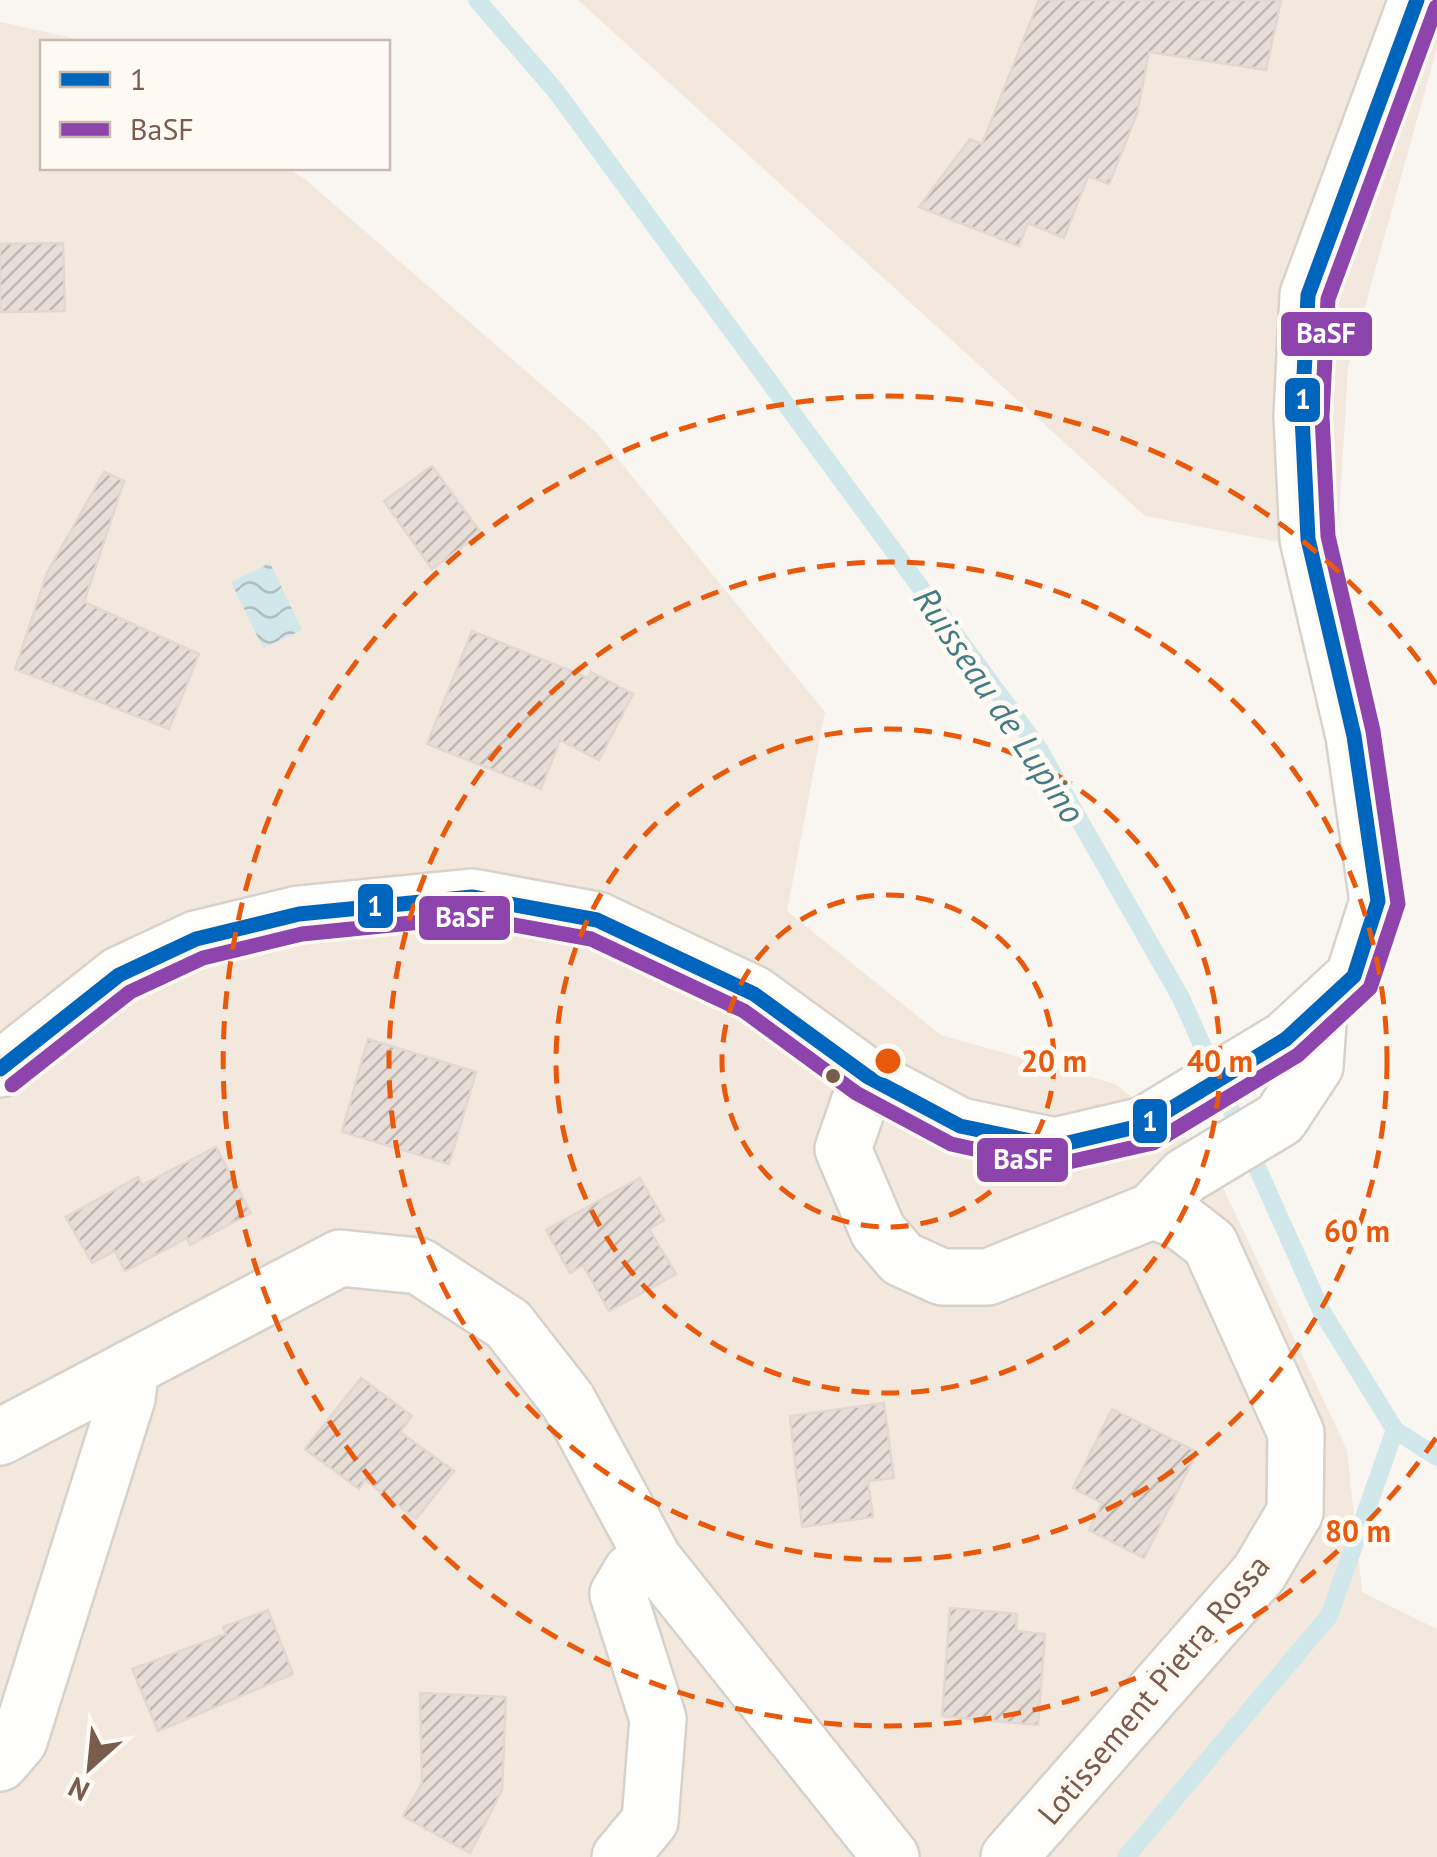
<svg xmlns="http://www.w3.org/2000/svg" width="1437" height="1857" font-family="'PT Sans',sans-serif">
	<defs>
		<pattern id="water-waves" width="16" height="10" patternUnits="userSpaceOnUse" patternTransform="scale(2.5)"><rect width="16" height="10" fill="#d0e8ea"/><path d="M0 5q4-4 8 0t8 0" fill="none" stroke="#aebfc0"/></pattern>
		<pattern id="building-hatch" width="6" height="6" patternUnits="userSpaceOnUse" patternTransform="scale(2.5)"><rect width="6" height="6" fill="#e6ded7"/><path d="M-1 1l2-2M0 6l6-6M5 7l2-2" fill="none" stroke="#bfb7b1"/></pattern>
	</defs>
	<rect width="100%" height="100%" fill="#f9f5f0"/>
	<g fill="#f2e8de">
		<path d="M578,0H1437V48L1348,367L1337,553L1145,516Z"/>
		<path d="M0,22L91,42H42V168H287L306,180L596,432L825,712L787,911L941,1035L1115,1084L1207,1154L1347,1450L1362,1592L1437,1629V1857H0Z"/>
	</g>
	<path fill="url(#water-waves)" d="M270,563L302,630L263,648L231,582Z"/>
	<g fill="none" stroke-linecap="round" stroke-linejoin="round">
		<g stroke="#d0e8ea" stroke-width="18">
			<path d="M477,0L555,90L1037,746L1181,998L1321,1310L1395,1430L1437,1457"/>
			<path d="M1126,1857L1329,1616L1395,1430"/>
		</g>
	</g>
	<g fill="url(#building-hatch)" stroke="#e2d8d2" stroke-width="2.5">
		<path d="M1039,0H1281L1266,70L1149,52L1137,114L1109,184L1088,176L1064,238L1028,223L1019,246L919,207L970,139L982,144Z"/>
		<path d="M63,243L65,311L0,312V244Z"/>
		<path d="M432,466L481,533L432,569L384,501Z"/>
		<path d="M104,472L124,481L84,602L199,654L169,729L15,669L47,573Z"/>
		<path d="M472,631L588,678L591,672L633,694L599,760L560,740L541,789L427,744Z"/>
		<path d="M368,1039L476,1072L449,1164L342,1132Z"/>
		<path d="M216,1147L251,1213L190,1245L187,1238L125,1271L115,1251L92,1263L66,1217L138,1177L142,1185Z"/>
		<path d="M640,1178L664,1220L649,1229L676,1274L609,1311L583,1265L570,1273L546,1230Z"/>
		<path d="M361,1378L412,1416L400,1432L454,1471L416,1519L365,1480L359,1489L305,1449Z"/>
		<path d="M884,1403L894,1478L868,1481L873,1517L802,1527L790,1416Z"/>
		<path d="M1112,1409L1197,1452L1144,1558L1089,1530L1102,1503L1073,1488Z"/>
		<path d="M950,1608L1017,1614L1016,1631L1045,1634L1038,1725L942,1716Z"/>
		<path d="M268,1610L293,1674L158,1731L132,1669L226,1634L223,1627Z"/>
		<path d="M420,1693L506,1697L502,1790L470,1853L403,1816L422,1783Z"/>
	</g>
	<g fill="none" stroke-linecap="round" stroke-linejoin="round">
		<g stroke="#d7d1cb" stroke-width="60">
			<g id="street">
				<path d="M868,1077L843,1149L878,1231L902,1259L942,1277H988L1152,1211L1179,1220L1210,1244L1296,1433L1295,1512L1259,1573L1009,1857"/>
				<path d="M1152,1211L1185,1176L1280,1119L1315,1066L1319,1009"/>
				<path d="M0,1437L340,1258L419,1266L508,1324L568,1401L654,1560L891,1857"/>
				<path d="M0,1763L19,1741L127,1398L131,1368"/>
				<path d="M620,1857L650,1821L658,1719L618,1594L631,1572L654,1560"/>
			</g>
		</g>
		<g stroke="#d9d2cb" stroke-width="60">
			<path id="secondary" d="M0,1069L119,975L196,939L299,914L472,897L597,920L754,994L868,1077L960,1126L1055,1146L1144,1125L1286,1039L1354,976L1378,901L1354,736L1308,539L1302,416L1308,295L1417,0"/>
		</g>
		<use href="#street" stroke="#fefefd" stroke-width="55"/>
		<use href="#secondary" stroke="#fefefd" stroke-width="55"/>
		<g stroke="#fffaf3" stroke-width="22">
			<path id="bus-1" d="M0,1069L119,975L196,939L299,914L472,897L597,920L754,994L868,1077L960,1126L1055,1146L1144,1125L1286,1039L1354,976L1378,901L1354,736L1308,539L1302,416L1308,295L1417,0"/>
		</g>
		<g stroke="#fffaf3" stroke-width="22">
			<path id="bus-2" d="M12,1085L130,992L203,958L302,934L471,917L591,939L744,1011L856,1093L951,1144L1051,1166L1153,1143L1298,1055L1370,988L1398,904L1373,731L1328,536L1322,416L1328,299L1436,7"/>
		</g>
		<use href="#bus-1" stroke="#0065bd" stroke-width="15"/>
		<use href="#bus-2" stroke="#8e44ad" stroke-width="15"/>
	</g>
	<g fill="none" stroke="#e8590c" stroke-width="5" stroke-dasharray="18 12">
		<circle cx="888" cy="1061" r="166"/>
		<circle cx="888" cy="1061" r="332"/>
		<circle cx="888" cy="1061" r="499"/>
		<path d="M1436 1438A665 665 0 1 1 1436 684"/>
	</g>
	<circle fill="#7a5c4d" stroke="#fffaf3" stroke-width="4" cx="833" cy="1076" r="9"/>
	<g text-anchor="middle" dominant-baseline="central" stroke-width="10" stroke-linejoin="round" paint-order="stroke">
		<g font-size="32" fill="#7a5c4d" stroke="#fffaf3">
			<text transform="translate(1153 1689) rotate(-50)">Lotissement Pietra Rossa</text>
		</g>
		<g font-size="35" font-style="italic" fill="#437c86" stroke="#fffaf3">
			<text transform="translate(1000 705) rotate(56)">Ruisseau de Lupino</text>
		</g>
	</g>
	<circle cx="888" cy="1061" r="15" fill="#e8590c" stroke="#fffaf3" stroke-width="5"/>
	<g font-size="30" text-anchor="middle" font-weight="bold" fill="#e8590c" stroke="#fffaf3" stroke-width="10" stroke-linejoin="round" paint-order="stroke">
		<text x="1054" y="1072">20 m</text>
		<text x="1220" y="1072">40 m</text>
		<text x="1357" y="1242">60 m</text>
		<text x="1358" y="1542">80 m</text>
	</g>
	<g stroke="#fffaf3" stroke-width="4">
		<rect x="1279" y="310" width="95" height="48" rx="10" fill="#8e44ad"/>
		<rect x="1283" y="376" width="39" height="48" rx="10" fill="#0065bd"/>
		<rect x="356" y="882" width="39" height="48" rx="10" fill="#0065bd"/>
		<rect x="417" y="894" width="95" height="48" rx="10" fill="#8e44ad"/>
		<rect x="1131" y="1097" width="38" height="48" rx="10" fill="#0065bd"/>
		<rect x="975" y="1136" width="95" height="48" rx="10" fill="#8e44ad"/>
	</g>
	<g font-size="28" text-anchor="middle" font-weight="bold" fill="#fff">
		<text x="1326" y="343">BaSF</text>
		<text x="1303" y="409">1</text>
		<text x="375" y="916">1</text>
		<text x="465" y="927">BaSF</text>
		<text x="1150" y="1131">1</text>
		<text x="1023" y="1169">BaSF</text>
	</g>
	<rect x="40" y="40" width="350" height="130" fill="#fffaf3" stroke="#cabbb1" stroke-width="2.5"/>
	<rect x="60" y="72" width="50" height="15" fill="#0065bd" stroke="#cabbb1" stroke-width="2.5"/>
	<text x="130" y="90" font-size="30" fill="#7a5c4d">1</text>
	<rect x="60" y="122" width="50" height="15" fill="#8e44ad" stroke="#cabbb1" stroke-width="2.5"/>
	<text x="130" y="140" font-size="30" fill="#7a5c4d">BaSF</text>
	<g transform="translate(90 1767) rotate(207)" stroke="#fffaf3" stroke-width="8" paint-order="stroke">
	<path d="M0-8L18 38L0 25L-18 38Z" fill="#7a5c4d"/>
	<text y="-15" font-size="28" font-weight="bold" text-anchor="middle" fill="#7a5c4d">N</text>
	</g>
</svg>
